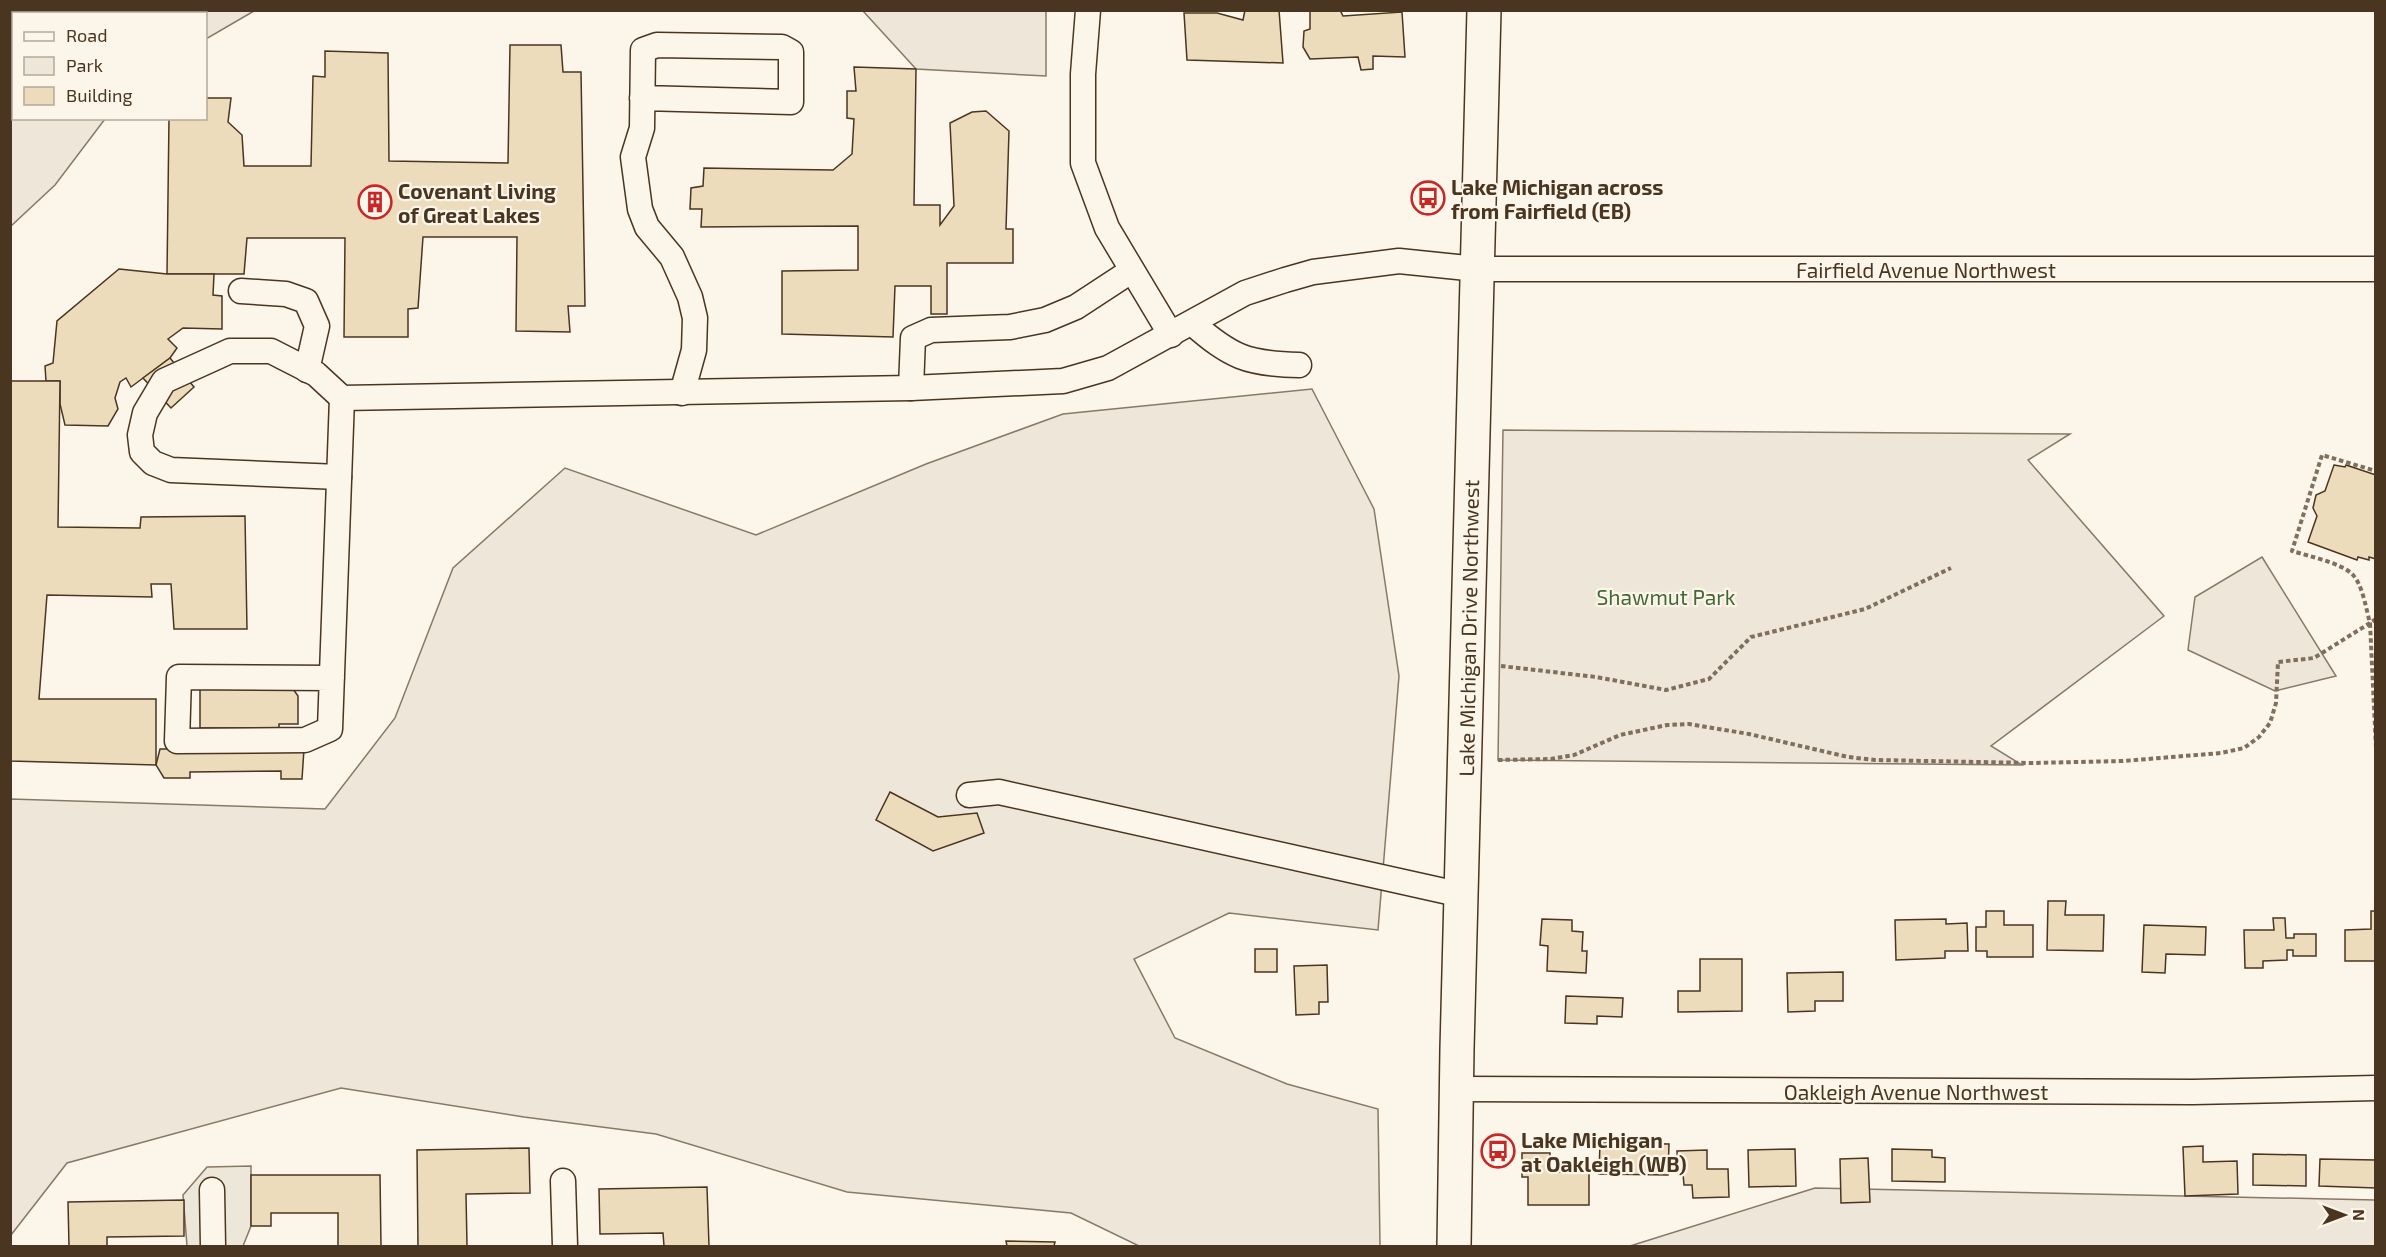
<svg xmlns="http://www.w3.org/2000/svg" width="2386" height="1257" font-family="'Exo 2',sans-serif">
	<rect width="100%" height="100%" fill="#fbf6e9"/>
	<g fill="#ede6d9" stroke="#887966" stroke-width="1.5">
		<path d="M11,10H254V11L206,39V14H14V118L105,119L55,185L11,226Z"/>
		<path d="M863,11H1046V76L916,69Z"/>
		<path d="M1312,389L1374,509L1399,676L1378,930L1229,913L1134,959L1175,1038L1287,1084L1378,1109L1380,1246H1139L1071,1213L847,1192L656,1134L524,1117L341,1088L67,1163L11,1235V799L325,809L395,718L453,568L565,468L756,535L926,464L1063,414Z"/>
		<path d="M1503,430L2070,434L2028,460L2164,616L1991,746L2022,765L1498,760Z"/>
		<path d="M2262,557L2336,676L2275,691L2188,650L2195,597Z"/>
		<path d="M1815,1188L2375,1200V1246H1630Z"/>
	</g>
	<path fill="#ede7d9" stroke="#887966" stroke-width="1.5" d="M251,1166V1226L243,1246H187L183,1195L207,1167Z"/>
	<g fill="#ecdcbc" stroke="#4a3520" stroke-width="1.5">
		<path d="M1245,10H1279L1283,63L1187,60L1184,13H1217L1243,20Z"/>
		<path d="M1310,10H1340L1343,16L1402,12L1405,57L1373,56V69L1361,70L1358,57L1310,59L1303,47L1304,31L1310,29Z"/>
		<path d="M510,45H561L563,72H581L585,306H568L570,332L516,331L517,237H423L418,308L408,309V337H344L345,238H247L244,274H167L169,118H206V98H231L228,122L242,135L244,166H311L313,76L325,77V51L388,53L389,161L508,163Z"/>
		<path d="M854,67L916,69L914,205H940V225L954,206L950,123L972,112L986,111L1009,131L1006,229H1013V263H947V314H931V286H895L893,337L782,334V271L858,270V226L701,227L702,209H690L691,188L703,186L704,168L833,170L852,154L854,119L847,118V91H856Z"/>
		<path d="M119,269L167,274H214L213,295L222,296V329L183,328L168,339L177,348L170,358L131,387L126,378L120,382L115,398L118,409L108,426L65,425L60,404V381H46L45,366L53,363L57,321Z"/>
		<path d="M170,358L194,387L171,408L143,378Z"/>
		<path d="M10,381H60L58,527L140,528L141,517L245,516L247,629H174L171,584H151L152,597L47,595L39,699H156V765L10,761Z"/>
		<path d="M2334,465L2345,467L2346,465L2376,475V559L2369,557V560L2358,557L2357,560L2308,542L2317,516L2313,508L2316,495L2325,491Z"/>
		<path d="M291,686L298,696V724H279V728H200V687Z"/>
		<path d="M160,749H304L302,779H281V771L190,772V778H164L156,765Z"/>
		<path d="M890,792L938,817L977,813L984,833L933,851L876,820Z"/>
		<path d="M2048,901H2066L2065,915H2104L2103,951L2047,950Z"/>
		<path d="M1986,911H2004V925H2033V957H1987V951H1976V927H1986Z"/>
		<path d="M2371,911H2376V970L2375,961H2345V930L2371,929Z"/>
		<path d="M2273,918H2285L2286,938H2294V934H2316V956H2293V950H2287V960L2263,961V968H2245L2244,930H2274Z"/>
		<path d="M1542,919L1572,920V931L1583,932L1582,951H1587L1586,973L1547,971L1548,946L1540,945Z"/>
		<path d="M1946,919V924L1967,923L1968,951H1945V958L1896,960L1895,920Z"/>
		<path d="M2144,925L2206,927L2205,955L2166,954L2165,973L2142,972Z"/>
		<rect x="1255" y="949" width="22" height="23"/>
		<path d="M1700,959H1742V1011L1678,1012V991H1700Z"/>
		<path d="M1327,965L1328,1002H1319V1014L1296,1015L1294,966Z"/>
		<path d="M1843,972V1001H1815V1011L1788,1012L1787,973Z"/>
		<path d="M1566,996L1623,998L1622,1017L1597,1016V1024L1565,1023Z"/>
		<path d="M1600,1143L1669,1144L1668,1175L1599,1174Z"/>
		<path d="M2203,1146V1162L2237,1161L2238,1194L2185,1196L2183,1147Z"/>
		<path d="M529,1148L530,1193L466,1194L467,1246H418L417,1150Z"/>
		<path d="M1795,1149L1796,1186L1749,1187L1748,1150Z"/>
		<path d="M1892,1149L1932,1150V1157L1945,1158V1182L1892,1181Z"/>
		<path d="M1707,1150V1169H1728L1729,1197L1693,1198L1692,1185H1684L1683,1174H1678L1677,1151Z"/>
		<path d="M1522,1153H1550V1172H1589V1205H1528V1177H1522Z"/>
		<path d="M2253,1154L2306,1155V1186L2253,1185Z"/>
		<path d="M1868,1158L1870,1202L1841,1203L1840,1159Z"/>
		<path d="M2320,1159L2376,1160V1188L2319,1186Z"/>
		<path d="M251,1175H380L381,1246H338V1213H271V1226H251Z"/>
		<path d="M707,1187L709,1246H664L663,1233L600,1234L599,1189Z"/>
		<path d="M184,1200V1236L107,1237V1246H69L68,1202Z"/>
		<path d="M1006,1241L1055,1242L1054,1246H1007Z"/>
	</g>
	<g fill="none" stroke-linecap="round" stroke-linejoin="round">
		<g stroke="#4a3520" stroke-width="27">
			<g id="minor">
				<path d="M1088,10L1083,74V163L1107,228L1171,335"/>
				<path d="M642,98L791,102V52L782,47L657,45L643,50L642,128L633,157L640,209L647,227L672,257L690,297L695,318L694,350L682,393"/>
				<path d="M241,291L286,294L306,301L317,326L307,370"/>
				<path d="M1192,323C1231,357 1247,364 1299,365"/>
				<path d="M911,388L913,338L931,330L1010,327L1045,320L1076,307L1131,271"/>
				<path d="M339,477L171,470L153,463L142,452L140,435L145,413L164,381L230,351H271L316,374L342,398L911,388L1063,381L1108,368L1245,293L1285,280L1313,272L1399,261L1477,269H2376"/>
				<path d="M332,678L179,677L177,741L305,740L330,729L342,398"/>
				<path d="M969,795L999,792L1462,895"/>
				<path d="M1457,1089L2193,1092L2376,1088"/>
				<path d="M563,1181L565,1246"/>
				<path d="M212,1190L213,1246"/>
			</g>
		</g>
		<g stroke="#4a3520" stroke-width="36">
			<path id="highway" d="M1454,1246L1457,1049L1484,10"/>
		</g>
		<g stroke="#7f6f5c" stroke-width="4" stroke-dasharray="4.5 3" stroke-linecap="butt">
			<path d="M2376,619L2370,623L2376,748"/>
			<path d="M1501,666L1596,677L1666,690L1709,679L1751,637L1865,609L1951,568"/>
			<path d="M1498,760L1551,759L1574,755L1620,735L1667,725L1689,724L1749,734L1848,757L1875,760L2031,763L2123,761L2221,753L2244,748L2259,737L2270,723L2276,703L2278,662L2314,658L2370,623C2366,609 2363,586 2353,575C2342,563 2308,556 2292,551L2322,455L2376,471"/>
		</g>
		<use href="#minor" stroke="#fbf6e9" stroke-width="24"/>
		<use href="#highway" stroke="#fbf6e9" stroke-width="33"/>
	</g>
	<defs>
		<g id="bus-ring" transform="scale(1.725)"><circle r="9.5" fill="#fbf6e9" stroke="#c62828" stroke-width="1.5"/><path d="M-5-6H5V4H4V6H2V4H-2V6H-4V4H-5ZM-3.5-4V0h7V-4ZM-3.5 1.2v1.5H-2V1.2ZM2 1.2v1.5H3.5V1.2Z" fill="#c62828"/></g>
		<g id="building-ring" transform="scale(1.725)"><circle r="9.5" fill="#fbf6e9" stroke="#c62828" stroke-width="1.5"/><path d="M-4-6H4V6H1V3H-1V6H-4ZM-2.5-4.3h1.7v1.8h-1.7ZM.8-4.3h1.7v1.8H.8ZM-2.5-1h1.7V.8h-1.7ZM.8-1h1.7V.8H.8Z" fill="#c62828"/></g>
	</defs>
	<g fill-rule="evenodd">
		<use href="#bus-ring" x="1428" y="198"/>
		<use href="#building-ring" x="375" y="202"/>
		<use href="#bus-ring" x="1498" y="1151"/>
	</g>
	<g text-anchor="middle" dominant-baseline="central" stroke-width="4.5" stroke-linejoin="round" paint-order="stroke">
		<g font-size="21" font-weight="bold" fill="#4a3520" stroke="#fbf6e9" text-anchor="start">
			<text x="1451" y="186">Lake Michigan across<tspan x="1451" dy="24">from Fairfield (EB)</tspan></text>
			<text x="398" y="190">Covenant Living<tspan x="398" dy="24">of Great Lakes</tspan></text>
			<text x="1521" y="1139">Lake Michigan<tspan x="1521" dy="24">at Oakleigh (WB)</tspan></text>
		</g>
		<g font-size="21" fill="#4a3520" stroke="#fbf6e9">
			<text x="1926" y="269">Fairfield Avenue Northwest</text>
			<text transform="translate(1468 628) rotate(-89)">Lake Michigan Drive Northwest</text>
			<text x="1916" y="1091">Oakleigh Avenue Northwest</text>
		</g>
		<g font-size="21" fill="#436837" stroke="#fbf6e9">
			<text x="1666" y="596">Shawmut Park</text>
		</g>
	</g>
	<rect width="2386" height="1257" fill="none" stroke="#4a3520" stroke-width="24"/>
	<rect x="12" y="12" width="195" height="108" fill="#fbf6e9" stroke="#b4a999" stroke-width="1.5"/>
	<rect x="24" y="32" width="30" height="9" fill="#fbf6e9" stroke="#b4a999" stroke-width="1.5"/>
	<text x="66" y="42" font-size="18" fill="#4a3520">Road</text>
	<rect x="24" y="57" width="30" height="18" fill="#ede6d9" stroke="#b4a999" stroke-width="1.5"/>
	<text x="66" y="72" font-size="18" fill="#4a3520">Park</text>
	<rect x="24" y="87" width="30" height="18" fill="#ecdcbc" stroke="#b4a999" stroke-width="1.5"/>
	<text x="66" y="102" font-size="18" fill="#4a3520">Building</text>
	<g transform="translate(2344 1215) rotate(90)" stroke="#fbf6e9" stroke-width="4.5" paint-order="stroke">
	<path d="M0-4.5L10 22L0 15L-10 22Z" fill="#4a3520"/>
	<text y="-9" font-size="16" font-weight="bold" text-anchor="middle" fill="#4a3520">N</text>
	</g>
</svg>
